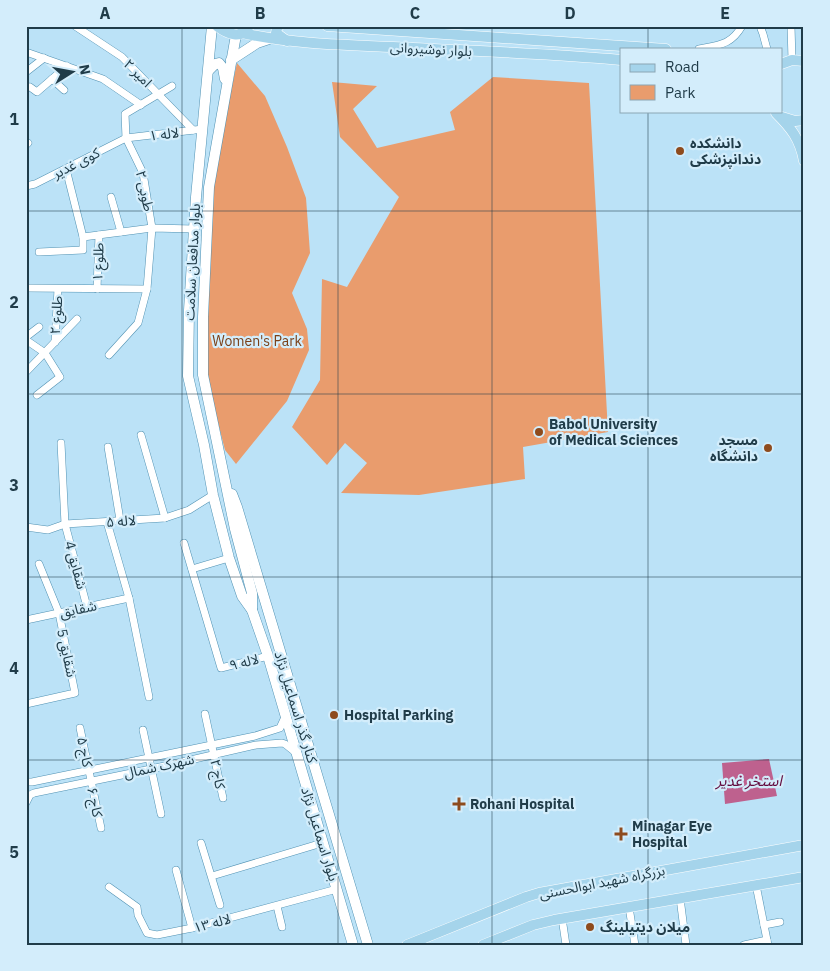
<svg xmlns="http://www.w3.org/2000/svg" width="830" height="971" font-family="'IBM Plex Sans','Noto Sans Arabic',sans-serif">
	<rect width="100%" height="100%" fill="#bbe2f7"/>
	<g fill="#e99c6d">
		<path d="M237,63L265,96L287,147L306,198L310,253L292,293L307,329L309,350L287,401L236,464L225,450L205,372L211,215L217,154Z"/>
		<path d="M493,77L589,83L608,432L523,447L525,479L419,495L341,493L367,463L345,443L327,465L292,427L320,380L322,279L347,287L399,197L340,137L332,82L377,86L353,109L377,148L455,130L450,112Z"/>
	</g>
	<path fill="#be618e" d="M769,759L777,796L725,804L722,763Z"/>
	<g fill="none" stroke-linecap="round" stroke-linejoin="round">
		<g stroke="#5192b3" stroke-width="8">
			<g id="street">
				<path d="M75,26L122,57L193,130"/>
				<path d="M760,26L763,34L767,49"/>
				<path d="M791,26L792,60"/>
				<path d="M699,49C719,45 731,45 742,26"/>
				<path d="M26,52L103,79L141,105"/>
				<path d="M26,72L44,58"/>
				<path d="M52,79L64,90"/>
				<path d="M30,87L37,92L67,66"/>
				<path d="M26,145L28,143"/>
				<path d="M66,169L83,237"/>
				<path d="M26,186L35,184L126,138L203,129"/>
				<path d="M111,197L121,232"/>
				<path d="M39,252L83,250V237L152,228L194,229"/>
				<path d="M26,288L147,289"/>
				<path d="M97,289L99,235"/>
				<path d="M26,337L39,327"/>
				<path d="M26,340L45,353L60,377L37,395"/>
				<path d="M55,342L58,289"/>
				<path d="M109,355L138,323L147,289L152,228L143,173L126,138L125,114L172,86"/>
				<path d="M26,372L77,319"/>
				<path d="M141,435L165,518"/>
				<path d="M61,443L65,524L87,607"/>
				<path d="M108,447L120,520"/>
				<path d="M107,522L129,598L149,697"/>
				<path d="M26,527L48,530L65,524L165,518L189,510L213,495"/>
				<path d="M184,543L221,668L268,656"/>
				<path d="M192,569L229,558"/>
				<path d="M26,620L129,598"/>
				<path d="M26,704L75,693L59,613L39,564"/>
				<path d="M205,714L223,798"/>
				<path d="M80,728L101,828"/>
				<path d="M143,730L161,814"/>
				<path d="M26,781L29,782H32L255,736L280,728L285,717"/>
				<path d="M26,803L30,795L34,793L151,769L256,745L282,743L285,744L295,752"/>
				<path d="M201,843L220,905"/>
				<path d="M176,870L192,928"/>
				<path d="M212,876L322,843"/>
				<path d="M756,885L768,945"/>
				<path d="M109,887L137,907L138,915L147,933L157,935L192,928L337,889"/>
				<path d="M680,898L686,945"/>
				<path d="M277,906L282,927"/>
				<path d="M629,907L635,945"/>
				<path d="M562,918L566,945"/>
				<path d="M764,925L780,922"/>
				<path d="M744,945L767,940"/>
			</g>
		</g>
		<g stroke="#5192b3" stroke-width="11">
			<g id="secondary">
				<path d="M212,26L196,197L189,310L188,376L204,445L213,495L229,558L242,596L252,610L268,656L353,945"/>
				<path d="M236,35L209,187L203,317V375L235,529L252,593V610"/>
				<path d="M231,60L257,43L269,39"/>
				<path d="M209,70L215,64L219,63L223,68L225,79"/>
				<path d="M232,494L237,507L368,945"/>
			</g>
		</g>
		<g stroke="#fff" stroke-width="11">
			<g id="primary">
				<path d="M217,26C227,34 242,40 249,26"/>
				<path d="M279,26L277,28L276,33L287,41"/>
				<path d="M327,26L666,49"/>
				<path d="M242,33C292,44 343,45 393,47C469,51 546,53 621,60"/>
				<path d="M781,64L792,60L804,61"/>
				<path d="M776,113C791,128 800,139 804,161"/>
				<path d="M782,117L795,121L804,120"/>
				<path d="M407,945L526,897L539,893L804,845"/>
				<path d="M483,945L533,925L554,920L804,877"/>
			</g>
		</g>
		<use href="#street" stroke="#fff" stroke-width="7"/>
		<use href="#secondary" stroke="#fff" stroke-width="10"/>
		<use href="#primary" stroke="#a5d4eb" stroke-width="10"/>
	</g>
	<path fill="none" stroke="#203c49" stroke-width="1" stroke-opacity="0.55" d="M182,26V945M338,26V945M492,26V945M648,26V49M648,111V945M26,211H804M26,394H804M26,577H804M26,760H804"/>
	<g fill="#8e4b1d" stroke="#d3edfb" stroke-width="2">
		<circle cx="680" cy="151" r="5"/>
		<circle cx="539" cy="432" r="5"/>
		<circle cx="768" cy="448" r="5"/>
		<circle cx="334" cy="715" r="5"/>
		<path d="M456.5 796.5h5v5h5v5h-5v5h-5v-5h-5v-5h5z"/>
		<path d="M618.5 826.5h5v5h5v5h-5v5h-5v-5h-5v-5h5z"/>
		<circle cx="590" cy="927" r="5"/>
	</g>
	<g text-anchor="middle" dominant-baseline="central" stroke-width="4.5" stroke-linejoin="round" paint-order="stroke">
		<g font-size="14" fill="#203c49" stroke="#d3edfb">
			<text transform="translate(431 49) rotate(3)">بلوار نوشیروانی</text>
			<text transform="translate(138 73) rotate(45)">امیر ۲</text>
			<text transform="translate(164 134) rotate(-7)">لاله ۱</text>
			<text transform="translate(76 163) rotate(-27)">کوی غدیر</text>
			<text transform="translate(145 191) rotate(78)">طوبی ۲</text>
			<text transform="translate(98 262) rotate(-88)">طلوع ۱</text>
			<text transform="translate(192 262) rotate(-87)">بلوار مدافعان سلامت</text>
			<text transform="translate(56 315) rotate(-86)">طلوع ۲</text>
			<text transform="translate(121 521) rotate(-4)">لاله ۵</text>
			<text transform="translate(76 565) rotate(75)">شقايق 4</text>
			<text transform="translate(78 609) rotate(-12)">شقايق</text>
			<text transform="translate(67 653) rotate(78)">شقايق 5</text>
			<text transform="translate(244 662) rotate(-14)">لاله ۹</text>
			<text transform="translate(296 707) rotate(73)">کنار گذر اسماعیل نژاد</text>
			<text transform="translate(85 752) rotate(78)">کاج ۵</text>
			<text transform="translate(159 766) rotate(-12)">شهرک شمال</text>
			<text transform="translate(218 774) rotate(79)">کاج ۲</text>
			<text transform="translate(95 802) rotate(78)">کاج ۶</text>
			<text transform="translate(320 834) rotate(73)">بلوار اسماعیل نژاد</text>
			<text transform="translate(602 882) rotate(-11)">بزرگراه شهید ابوالحسنی</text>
			<text transform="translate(212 923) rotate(-15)">لاله ۱۳</text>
		</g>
		<g font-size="14" font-weight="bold" fill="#203c49" stroke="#d3edfb" text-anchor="start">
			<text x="690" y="143">دانشکده<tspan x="690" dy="16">دندانپزشکی</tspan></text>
			<text x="549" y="424">Babol University<tspan x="549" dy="16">of Medical Sciences</tspan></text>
			<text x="758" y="440" text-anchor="end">مسجد<tspan x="758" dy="16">دانشگاه</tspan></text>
			<text x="344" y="715">Hospital Parking</text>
			<text x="470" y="804">Rohani Hospital</text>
			<text x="632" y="826">Minagar Eye<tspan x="632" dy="16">Hospital</tspan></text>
			<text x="600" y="927">میلان دیتیلینگ</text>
		</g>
		<g font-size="14" fill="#7a4018" stroke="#d3edfb">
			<text x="257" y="341">Women's Park</text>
		</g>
		<g font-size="15" font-style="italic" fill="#630b3e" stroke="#d3edfb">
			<text x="749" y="780">استخر غدیر</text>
		</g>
	</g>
	<rect width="830" height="971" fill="none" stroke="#d3edfb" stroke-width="55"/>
	<rect x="620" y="48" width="162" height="65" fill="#d3edfb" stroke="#8ba6b4"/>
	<rect x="630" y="64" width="25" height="8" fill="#a5d4eb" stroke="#8ba6b4"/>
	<text x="665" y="72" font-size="15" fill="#203c49">Road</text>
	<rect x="630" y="85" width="25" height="15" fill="#e99c6d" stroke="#8ba6b4"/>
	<text x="665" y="98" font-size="15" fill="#203c49">Park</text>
	<g transform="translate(72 72) rotate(79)" stroke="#d3edfb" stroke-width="4" paint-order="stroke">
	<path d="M0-4L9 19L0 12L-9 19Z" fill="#203c49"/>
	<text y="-8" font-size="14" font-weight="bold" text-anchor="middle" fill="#203c49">N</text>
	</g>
	<rect x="28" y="28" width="774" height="916" fill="none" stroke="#203c49" stroke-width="2"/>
	<g font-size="16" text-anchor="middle" font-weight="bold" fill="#203c49">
		<text x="105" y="19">A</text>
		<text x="260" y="19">B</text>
		<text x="415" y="19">C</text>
		<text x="570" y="19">D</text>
		<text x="725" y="19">E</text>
		<text x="14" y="125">1</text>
		<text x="14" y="308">2</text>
		<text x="14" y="491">3</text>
		<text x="14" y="674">4</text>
		<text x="14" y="858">5</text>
	</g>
</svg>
